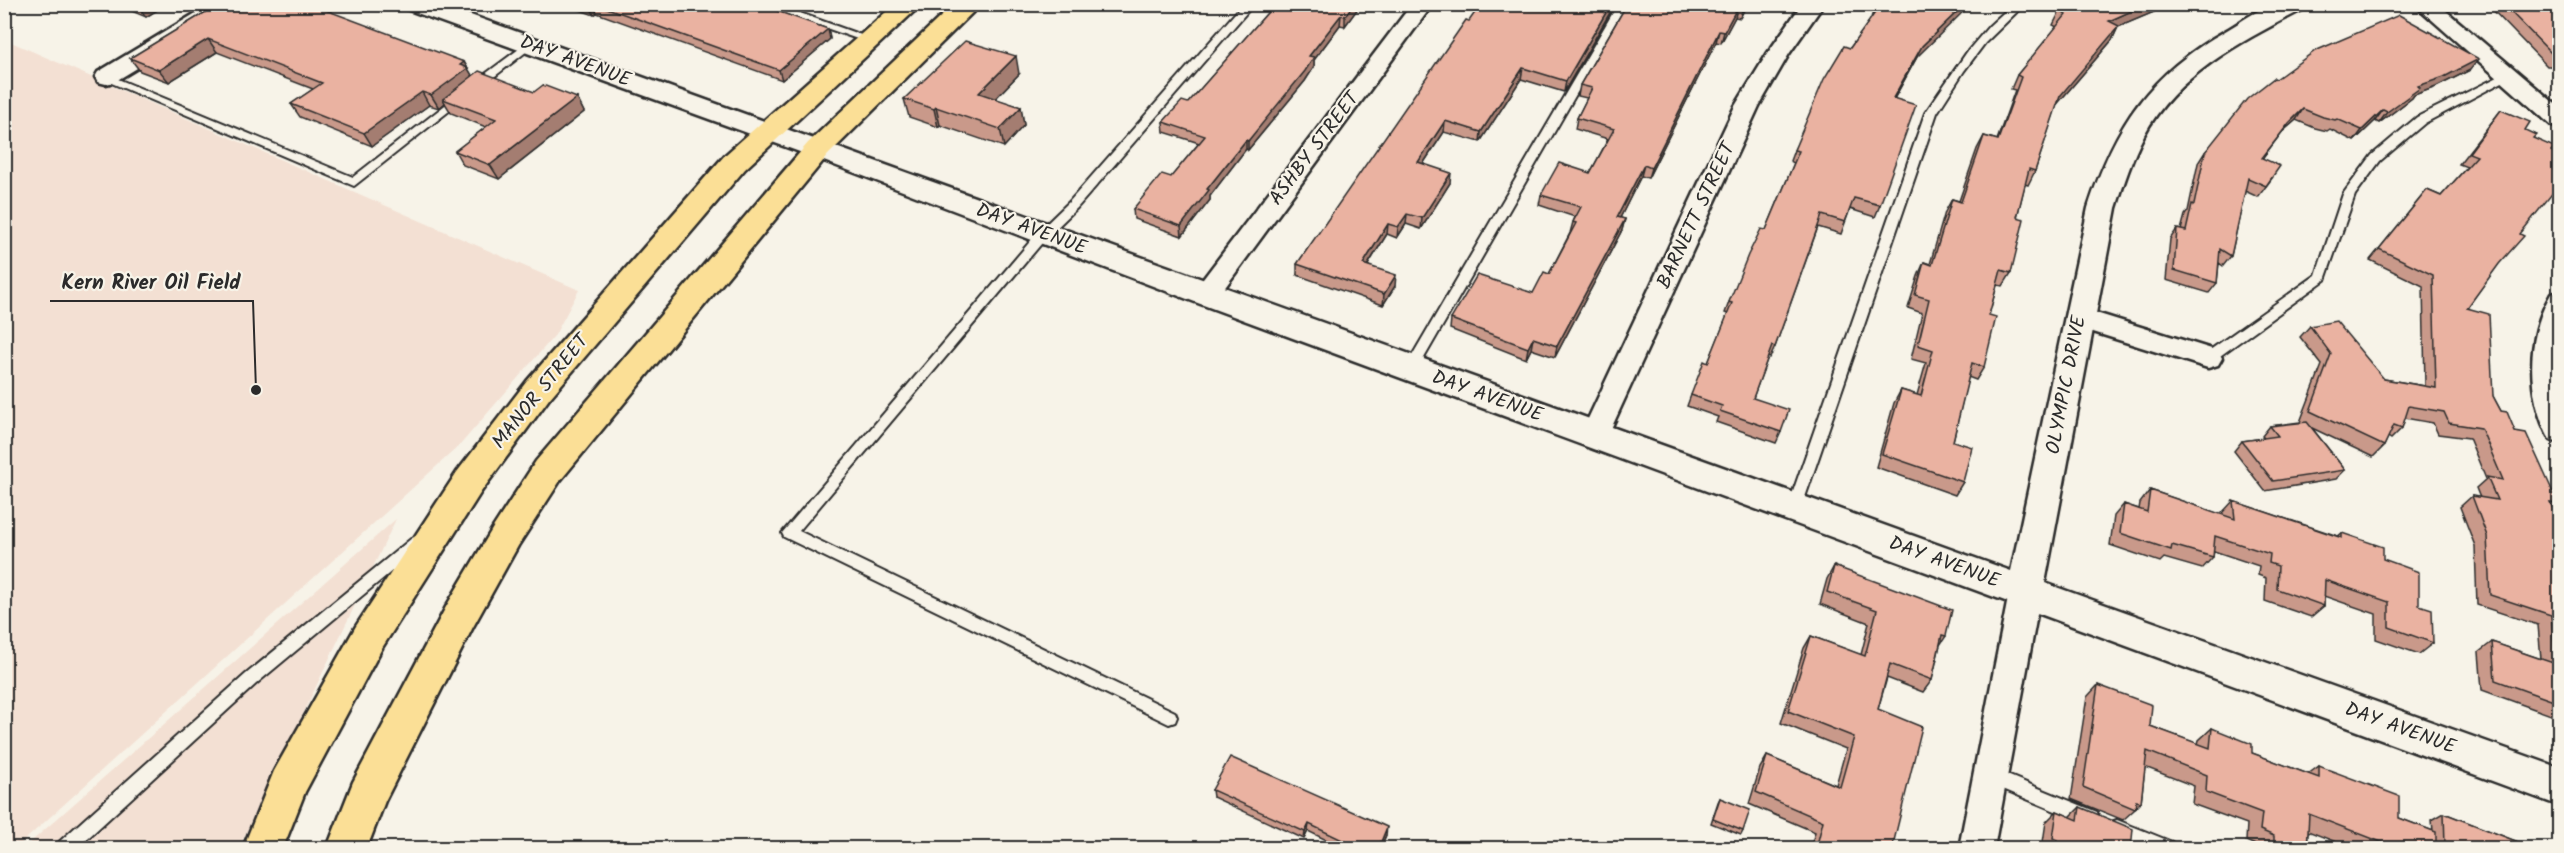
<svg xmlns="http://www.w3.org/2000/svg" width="2564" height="853" font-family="Kalam,sans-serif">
	<rect width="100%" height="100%" fill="#f7f3e8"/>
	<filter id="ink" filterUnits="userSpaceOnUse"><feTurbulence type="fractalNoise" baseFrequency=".0167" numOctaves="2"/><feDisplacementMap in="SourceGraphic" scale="12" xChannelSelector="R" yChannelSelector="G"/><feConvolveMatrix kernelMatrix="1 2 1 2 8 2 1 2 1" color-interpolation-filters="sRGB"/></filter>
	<g filter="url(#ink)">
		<g fill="#f3e0d3">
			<path d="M4,39L579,290L555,335L460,445L16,848H4Z"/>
			<path d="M396,519L239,848H24Z"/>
		</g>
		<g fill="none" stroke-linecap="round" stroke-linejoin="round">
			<g stroke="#2b2b2b" stroke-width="4">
				<g id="lane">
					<path d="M758,4H775L875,40L874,42H866Z"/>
					<path d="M1243,4H1254L1077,208L1047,237L799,531L1175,712L1177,717L1175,722L1169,724L784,537L782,533L1039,231L1069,202Z"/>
					<path d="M1618,4H1628L1416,372H1406L1404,369L1406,366Z"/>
					<path d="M2013,4H2025L1985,43L1964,71L1937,113L1801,509L1799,513H1789L1787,509L1925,113L1967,52L1989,26Z"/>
					<path d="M527,43L531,44V48L481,87H473V83Z"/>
					<path d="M2506,73L2511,76L2510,78L2425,123L2380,161L2355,195L2325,280L2213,361H2203L2202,358L2203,355L2316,275L2343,194L2372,155L2417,117Z"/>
					<path d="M106,74L353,177L458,95H466L467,97L354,186L102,79L101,77Z"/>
					<path d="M417,536L422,538L424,542L422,546L256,684L77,848H57L59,842L246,674L412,538Z"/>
					<path d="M1990,768L2097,812L2099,818L2097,824L2091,826L1984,781L1982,776L1984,771Z"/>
					<path d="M2117,820L2172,842L2174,848H2147L2111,834L2109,828L2111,822Z"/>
				</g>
			</g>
			<g stroke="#2b2b2b" stroke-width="5">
				<g id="street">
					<path d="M211,4H237L235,9L114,82L106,84L98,82L95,77L98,72Z"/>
					<path d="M1412,4H1433L1215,301L1206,303L1197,301L1193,294L1197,287Z"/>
					<path d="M1802,4H1824L1789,54L1759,106L1604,444L1594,447L1584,444L1580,436L1735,106L1767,54Z"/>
					<path d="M2414,4H2438L2560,108V128L2552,126Z"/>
					<path d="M2560,292V443L2550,440C2526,396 2526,337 2551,294Z"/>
					<path d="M2080,308L2218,351L2222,358L2218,365L2208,368L2071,325L2067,318L2071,311Z"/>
					<path d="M2025,580L2036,584L2041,593L1994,848H1959L2009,593L2014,584Z"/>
				</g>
			</g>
			<g stroke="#2b2b2b" stroke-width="5">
				<path id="secondary" d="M403,4H440L2011,571L2088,208C2115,125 2149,74 2227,30C2241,22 2259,8 2275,4C2285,2 2297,4 2307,4L2304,9C2244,40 2177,73 2144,135C2132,158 2124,183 2116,208L2045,583L2560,768V806L1195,302L808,155L406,9Z"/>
			</g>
			<g stroke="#2b2b2b" stroke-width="5">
				<g id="primary">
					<path d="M895,4H922L745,169L549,399L481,492L382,648L305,792L283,848H243L274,771L356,626L457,472L527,381L725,155Z"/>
					<path d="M954,4H981L828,155L560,481L518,546L473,627L385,801L367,848H327L353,782L447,605L494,526L536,461L808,143Z"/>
				</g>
			</g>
			<use href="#lane" fill="#f7f3e8" fill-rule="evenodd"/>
			<use href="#street" fill="#f7f3e8" fill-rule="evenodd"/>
			<use href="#secondary" fill="#f7f3e8" fill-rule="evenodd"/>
			<use href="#primary" fill="#fbdf96" fill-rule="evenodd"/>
		</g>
		<g fill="#c9998a" stroke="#2b2b2b" stroke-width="1.5">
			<path d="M115,4H167L146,17Z"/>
			<path d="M219,4L464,62L472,76L534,92L577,98L584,112L499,179L463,165L455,151L486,127L451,113L445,103L439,108L429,105L372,146L300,117L291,104L313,89L217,52L169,82L140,71L130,58Z"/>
			<path d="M563,4H778L780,5L782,13L828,29L830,39L782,80L597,13L594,15Z"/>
			<path d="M783,4H796L792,8Z"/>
			<path d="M1275,4H1361L1345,26L1340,25L1314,60V67L1305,81L1248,150L1246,149L1210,196V200L1182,236L1134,219L1133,209L1171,177L1199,143L1164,132L1163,122L1188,103Z"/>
			<path d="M1615,4L1564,92L1521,79L1480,142L1444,132L1423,164L1450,183L1421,229L1406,224L1397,238L1387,234L1368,265L1395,286L1383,305L1297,275V264L1469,21Z"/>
			<path d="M1627,4H1747L1740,18L1735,17L1721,43L1716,42L1648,178L1641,176L1620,218L1625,219L1622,230L1555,357L1531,349L1526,359L1450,329L1451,319L1533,293L1549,274L1570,233L1573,222L1575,217L1539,205L1541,195L1590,173L1608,139L1575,129L1577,118L1587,98L1578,96L1580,85Z"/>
			<path d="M1879,4L1917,57L1894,99L1880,205L1875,217L1850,209L1841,234L1818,227L1775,347L1770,358L1768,357L1753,398L1781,432L1776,443L1716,422L1718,417L1687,406L1691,395L1708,363L1728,314L1725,313L1729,302L1766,230L1794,163L1790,161L1794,150L1850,48L1870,21L1874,9Z"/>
			<path d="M2071,4H2158L2154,12L2118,27L2112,40L2057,104L2035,171L2028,185L2025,184L2017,217L2011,273L2003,286L1997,285L1989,315L1984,367L1976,380L1968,377L1953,441L1963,482L1955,495L1876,467L1894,403L1901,390L1917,395L1926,363L1911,359L1922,313L1908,308L1918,276L1924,262L1930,264L1945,212L1952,199L1959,201L1977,149L1984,136L1997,140L2015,90L2011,89L2017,75L2057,27L2053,25L2060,11Z"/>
			<path d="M2487,4H2522L2521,5L2559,10V73L2550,66H2547Z"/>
			<path d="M2470,70L2436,87L2414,95L2412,98L2379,123L2375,121L2354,141L2330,129L2327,131L2315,128L2296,120L2281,133L2262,158L2273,177L2258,197L2245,191L2231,256L2223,266L2219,263L2217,283L2209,293L2166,280L2170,239L2177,229L2181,230L2185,215L2188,211L2198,163L2205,152L2276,79Z"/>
			<path d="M1019,74L995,99L1021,107L1024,125L1004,147L940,125L938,127L909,117L904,99Z"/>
			<path d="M2501,110L2533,138L2551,151L2520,234L2467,308L2493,396L2501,411L2515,431L2558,503L2553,508L2559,524V718L2482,690L2479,652L2492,642L2541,659L2538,625L2477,605L2475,546L2460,507L2472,496L2480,498L2476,488L2486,479L2469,438L2438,434L2433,423L2405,418L2402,428L2391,439L2388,437L2384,446L2373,457L2312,428L2345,470L2336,479L2265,491L2234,451L2242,441L2264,438L2262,436L2270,426L2300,422L2322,365L2300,337L2310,326L2384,379L2425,386L2423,286L2370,260L2427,190L2441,196L2467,167L2459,164Z"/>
			<path d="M2150,490L2222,515V513L2233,501L2338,536L2342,533L2383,559L2419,605L2433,643L2419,654L2376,639V614L2324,596V606L2311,617L2265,601L2266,578L2258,575L2259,566L2214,551L2213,557L2202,569L2164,558L2160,562L2110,545L2114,516L2124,504L2139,509L2140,503Z"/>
			<path d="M1834,566L1946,636L1940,645L1932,680L1923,692L1887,678L1878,709L1892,849H1810L1815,832L1749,804L1760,768L1767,756L1836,785L1846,749L1781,723L1804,648L1811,636L1861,655L1869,623L1820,604L1827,579Z"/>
			<path d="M2098,685L2150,726L2198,744L2199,740L2212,728L2252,753L2308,774L2319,766L2399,818L2433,831L2432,820L2444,813L2536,849H2354L2308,831L2307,849H2259L2260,847L2246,841L2247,824L2192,804L2194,786L2145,767L2141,802L2136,807L2135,809L2123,820L2071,799L2087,697Z"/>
			<path d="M1212,790L1386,835L1380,849H1345L1308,831L1304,839L1213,797Z"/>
			<path d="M1720,798L1743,831L1741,835L1711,823L1718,802Z"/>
			<path d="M2080,807L2131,849H2042L2046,822L2057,811L2070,817Z"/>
		</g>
		<g fill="#a47d71" stroke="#2b2b2b" stroke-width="1.5">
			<path d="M143,4H167L146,17L139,7Z"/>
			<path d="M591,4H593L597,13L594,15L590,6Z"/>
			<path d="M1354,4H1361L1345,26V16Z"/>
			<path d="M1611,4H1615L1564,92L1566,81Z"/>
			<path d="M1745,4H1747L1740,18L1743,7Z"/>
			<path d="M1965,4H1971L1917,57L1888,110L1893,98L1922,46Z"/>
			<path d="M2147,4H2158L2154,12L2118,27L2112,40L2053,109L2060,96L2109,21Z"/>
			<path d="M780,5L783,15L774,10Z"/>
			<path d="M1738,6L1735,17L1721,43L1724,32Z"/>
			<path d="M1341,15L1340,25L1314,60V67L1305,81L1248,150V141L1309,56Z"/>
			<path d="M828,29L830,39L782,80L779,70Z"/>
			<path d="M1719,31L1716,42L1648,178L1651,168Z"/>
			<path d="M208,39L217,52L169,82L159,70Z"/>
			<path d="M1016,56L1019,74L983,111L979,93Z"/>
			<path d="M2479,59L2470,70L2436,87L2414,95L2412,98L2379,123L2387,112L2418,86Z"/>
			<path d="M464,62L475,80L443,99L445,103L439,108L431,95L460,65Z"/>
			<path d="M1523,68L1521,79L1480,142L1481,132Z"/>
			<path d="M422,92L429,105L372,146L364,133Z"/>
			<path d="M577,98L584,112L499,179L490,165Z"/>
			<path d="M936,107L940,125L938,127L934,109Z"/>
			<path d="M1021,107L1024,125L1004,147L1000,129Z"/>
			<path d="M2303,109L2296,120L2281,133L2254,169L2289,123Z"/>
			<path d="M2383,110L2375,121L2354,141L2362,130Z"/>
			<path d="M1445,121L1444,132L1417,173L1418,162Z"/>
			<path d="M1246,140V149L1210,196V200L1182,236L1181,226L1207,189Z"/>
			<path d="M1644,165L1641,176L1615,228L1617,217Z"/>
			<path d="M1451,173L1450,183L1421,229L1422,218Z"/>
			<path d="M1407,214L1406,224L1397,238L1398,227Z"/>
			<path d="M1625,219L1622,230L1555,357L1557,346Z"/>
			<path d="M1388,224L1387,234L1362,274L1363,264Z"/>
			<path d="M1396,275L1395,286L1383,305L1384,294Z"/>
			<path d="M1533,338L1531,349L1526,359L1528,348Z"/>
			<path d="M1309,824L1308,831L1304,839L1305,832Z"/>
			<path d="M1387,827L1386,835L1380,849H1378Z"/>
		</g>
		<g fill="#eab2a1" stroke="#2b2b2b" stroke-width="1.5">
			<path d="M133,4H143L139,7Z"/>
			<path d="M219,4H310L464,62L460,65L468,68L431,95L422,92L364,133L291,104L322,83L208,39L159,70L130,58Z"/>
			<path d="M596,4H778L780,5L774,10L828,29L779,70Z"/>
			<path d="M1275,4H1354L1345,16L1341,15L1309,56L1314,57L1305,71L1248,141L1246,140L1207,189L1209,190L1181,226L1133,209L1162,174L1171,177L1205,136L1163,122L1182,101L1188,103Z"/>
			<path d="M1481,4H1611L1566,81L1523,68L1481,132L1445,121L1418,162L1451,173L1422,218L1407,214L1398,227L1388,224L1363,264L1396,275L1384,294L1297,264L1466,20L1469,21Z"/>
			<path d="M1627,4H1745L1743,7L1738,6L1724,32L1719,31L1651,168L1644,165L1617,217L1625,219L1557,346L1533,338L1528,348L1451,319L1477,275L1533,293L1544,272L1549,274L1576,223L1573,222L1581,207L1541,195L1559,163L1590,173L1614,129L1577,118L1592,88L1580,85Z"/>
			<path d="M1879,4H1965L1922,46L1893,98L1916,105L1880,205L1854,198L1845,222L1822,215L1775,347L1772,346L1753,398L1789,410L1781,432L1720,411L1722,406L1691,395L1704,361L1708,363L1732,303L1729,302L1748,255L1761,229L1766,230L1799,151L1794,150L1824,79L1844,46L1850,48L1877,10L1874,9Z"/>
			<path d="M2071,4H2147L2109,21L2119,26L2060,96L2035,171L2029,169L2017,217L2024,219L2011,273L2001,270L1989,315L1996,317L1984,367L1972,363L1953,441L1972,447L1963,482L1882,454L1901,390L1921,396L1933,350L1918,345L1929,299L1915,295L1924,262L1932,265L1952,199L1961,202L1984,136L1998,140L2021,77L2017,75L2066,15L2060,11Z"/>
			<path d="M2503,4H2514L2559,10V58L2558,57H2555Z"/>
			<path d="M2399,15L2479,59L2444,77L2418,86L2420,88L2387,112L2383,110L2362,130L2337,119L2335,120L2323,117L2303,109L2289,123L2262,158L2280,166L2266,186L2248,178L2231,256L2220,249L2217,283L2174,270L2177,229L2186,231L2192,204L2194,205L2205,152L2247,99L2274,78L2276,79L2315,51Z"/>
			<path d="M965,41L1016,56L979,93L1021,107L1000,129L936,107L934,109L904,99Z"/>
			<path d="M479,71L534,92L543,85L577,98L490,165L455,151L496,119L443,99Z"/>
			<path d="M2501,110L2530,122L2525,130L2536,135L2533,138L2554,147L2551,151L2559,155V185L2520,234L2524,236L2499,264L2467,308L2489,314L2493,396L2501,411L2507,412L2515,431L2526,433L2558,503L2550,502L2559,524V703L2495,680L2492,642L2556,664L2551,615L2490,595L2487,536L2472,496L2497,500L2487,477L2503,480L2481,428L2449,423L2444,412L2409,406L2402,428L2394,425L2384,446L2310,411L2331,354L2310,326L2336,321L2384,379L2436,388L2433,275L2379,249L2427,190L2441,196L2477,156L2469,153Z"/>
			<path d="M2307,422L2345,470L2273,481L2242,441L2278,436L2270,426Z"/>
			<path d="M2150,490L2235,519L2233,501L2342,538V533L2383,547V559L2419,572V605L2432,609L2433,643L2389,627V602L2325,580L2324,606L2277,589L2278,566L2269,563L2270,554L2215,536L2213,557L2172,545L2171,550L2120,533L2124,504L2147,512Z"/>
			<path d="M1834,566L1952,610L1946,636L1942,635L1932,680L1890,664L1878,709L1922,727L1892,849H1816L1823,821L1756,792L1767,756L1840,787L1854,737L1788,711L1811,636L1865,656L1877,610L1827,592Z"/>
			<path d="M2098,685L2152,705L2150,726L2210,748L2212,728L2252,744V753L2319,778V766L2399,796V818L2436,832V849H2389V845L2309,814L2307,849H2274V836L2260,830L2262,813L2206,792L2207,775L2147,751L2141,802L2136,801L2135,809L2083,787Z"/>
			<path d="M1230,757L1387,827L1378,849H1361L1309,824L1305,832L1212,790Z"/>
			<path d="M1720,798L1750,810L1743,831L1713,819Z"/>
			<path d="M2080,807L2133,829L2131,849H2056L2057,840L2053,838L2057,811L2078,820Z"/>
			<path d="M2444,813L2536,849H2454L2445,845Z"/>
		</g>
	</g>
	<g text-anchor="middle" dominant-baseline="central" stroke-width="4.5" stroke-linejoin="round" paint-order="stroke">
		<g font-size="20" fill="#2b2b2b" stroke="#f7f3e8">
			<text transform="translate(575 62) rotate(20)">DAY AVENUE</text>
			<text transform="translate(1315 149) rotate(-53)">ASHBY STREET</text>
			<text transform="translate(1697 216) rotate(-65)">BARNETT STREET</text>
			<text transform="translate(1031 230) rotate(20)">DAY AVENUE</text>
			<text transform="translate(2067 385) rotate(-79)">OLYMPIC DRIVE</text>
			<text transform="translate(541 392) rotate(-51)">MANOR STREET</text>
			<text transform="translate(1487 397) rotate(20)">DAY AVENUE</text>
			<text transform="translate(1944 563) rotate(20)">DAY AVENUE</text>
			<text transform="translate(2400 729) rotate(20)">DAY AVENUE</text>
		</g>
	</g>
	<path fill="none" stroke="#2b2b2b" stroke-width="2" d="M256 390L253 301H50"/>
	<circle fill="#2b2b2b" stroke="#f7f3e8" stroke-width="2" cx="256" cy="390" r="6"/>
	<g font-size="21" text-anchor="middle" font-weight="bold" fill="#2b2b2b" stroke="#f7f3e8" stroke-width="4.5" stroke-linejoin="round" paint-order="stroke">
		<text x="151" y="289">Kern River Oil Field</text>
	</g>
	<rect width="2564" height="853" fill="none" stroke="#f7f3e8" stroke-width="24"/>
	<rect x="12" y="12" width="2540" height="829" fill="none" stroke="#2b2b2b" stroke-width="2" filter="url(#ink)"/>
</svg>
